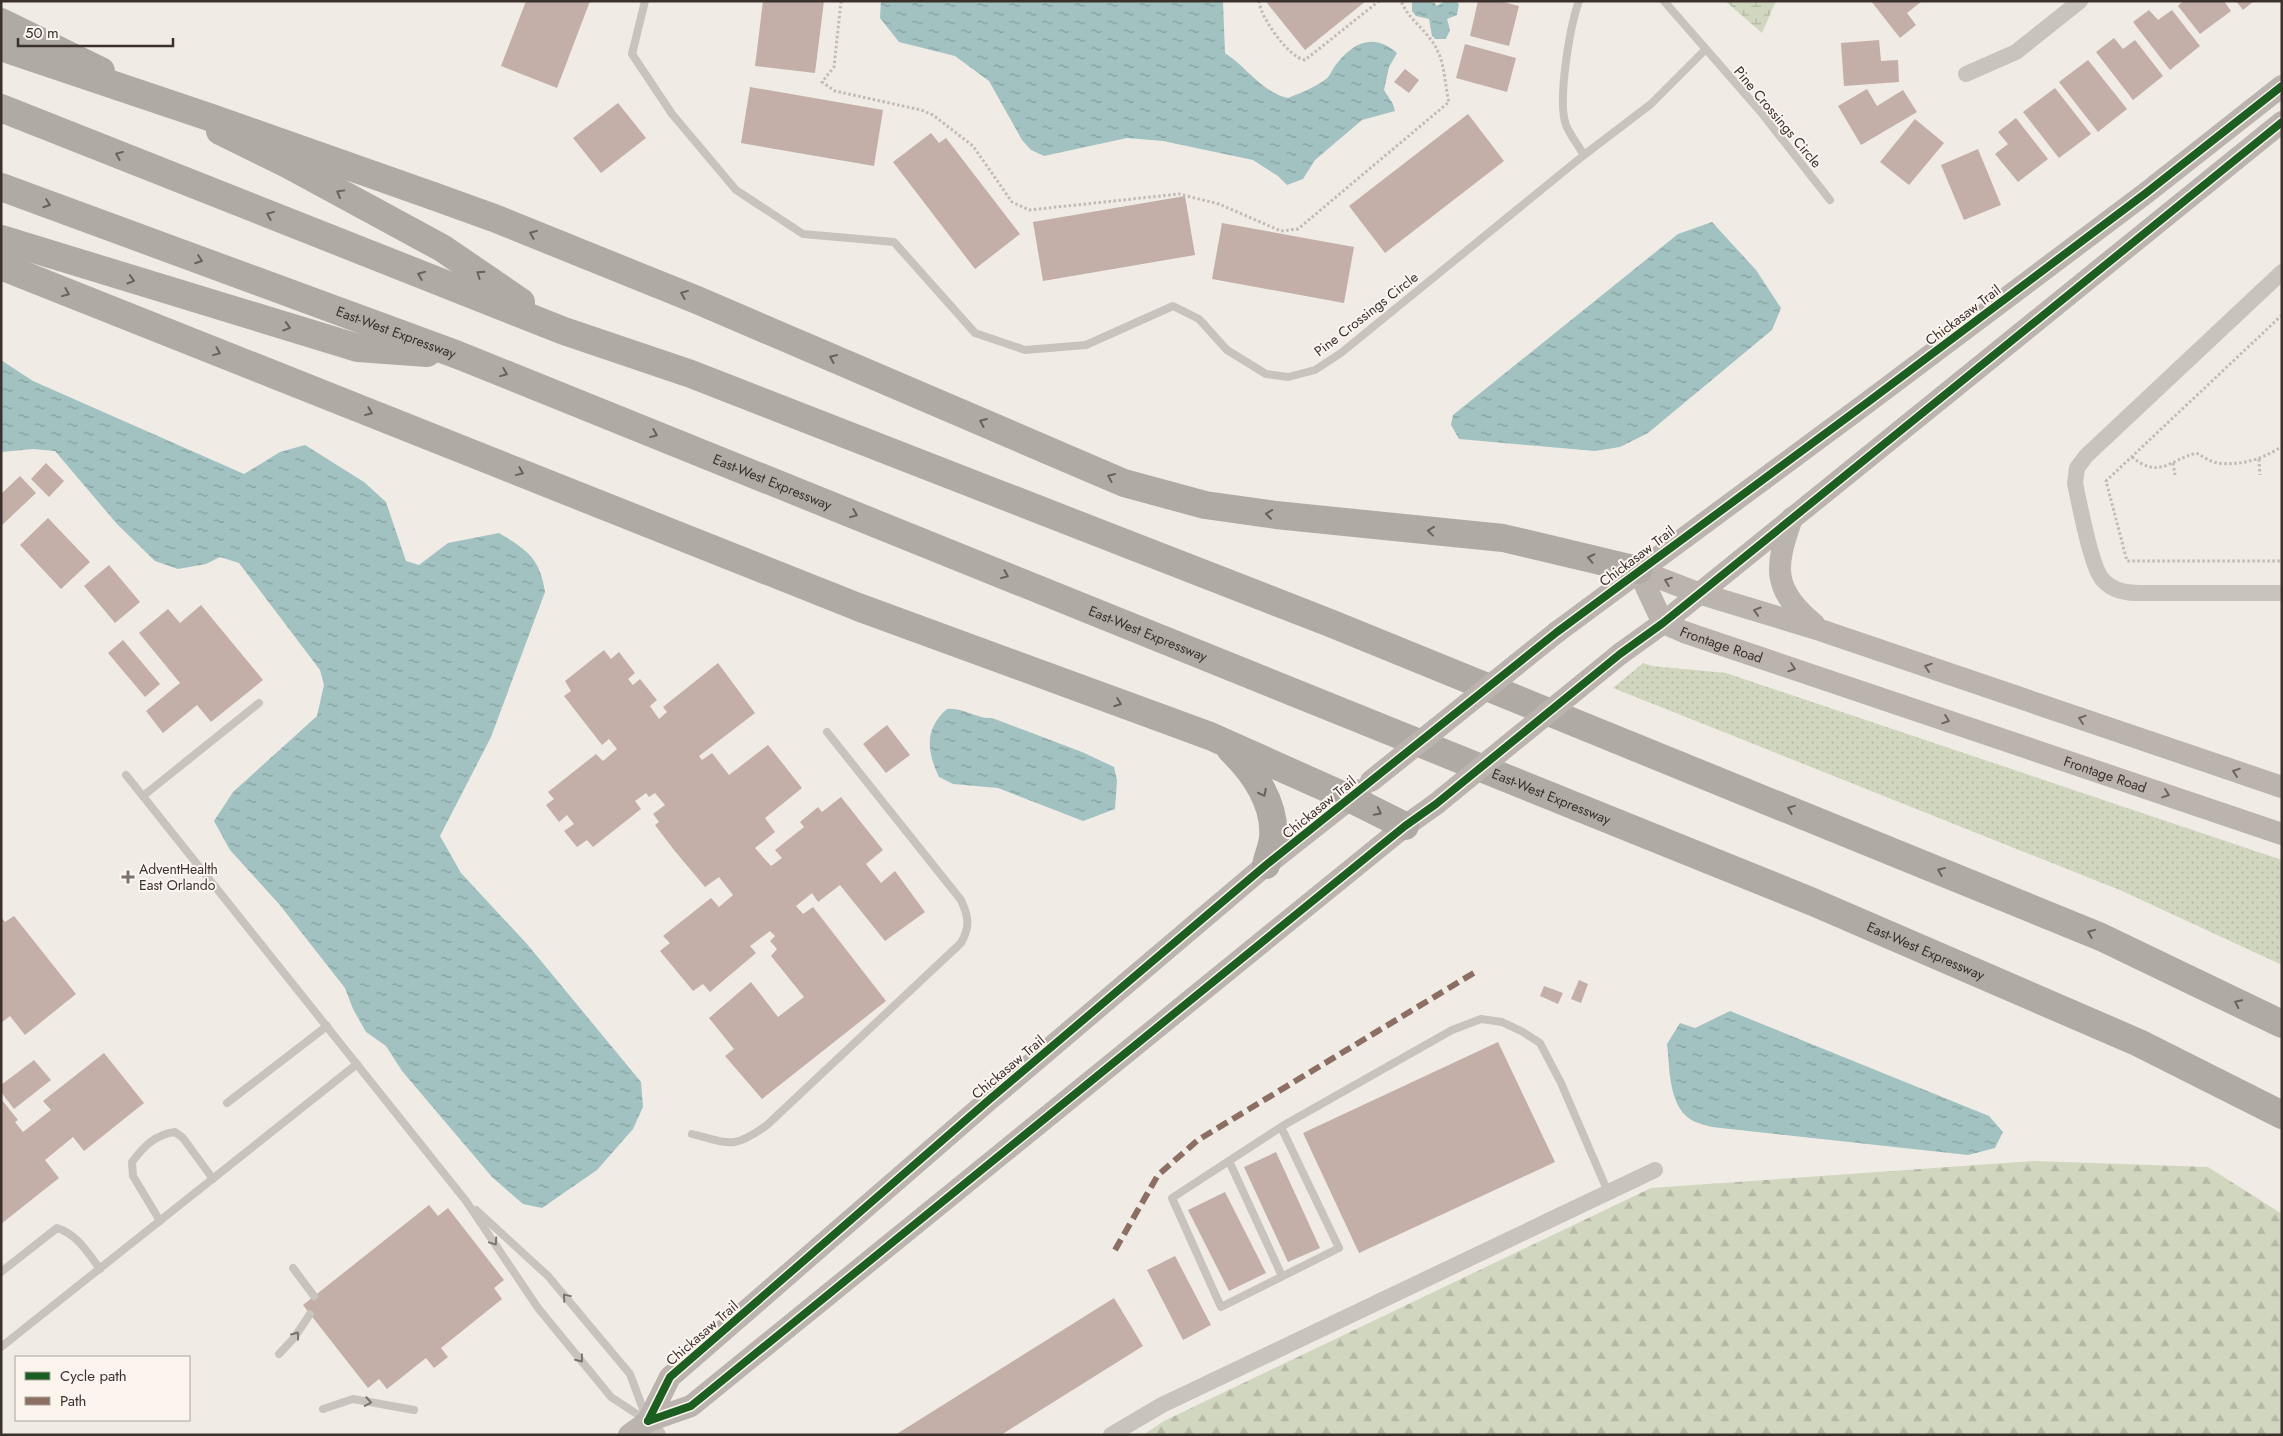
<svg xmlns="http://www.w3.org/2000/svg" width="2283" height="1436" font-family="Jost,sans-serif">
	<defs>
		<pattern id="green-dots" width="8" height="8" patternUnits="userSpaceOnUse" patternTransform="scale(1.25)"><rect width="8" height="8" fill="#d1d6bf"/><path d="M2 2h.1M6 6h.1" fill="none" stroke="#b4b8a4" stroke-width="1.8" stroke-linecap="round"/></pattern>
		<pattern id="forest-firs" width="22" height="20" patternUnits="userSpaceOnUse" patternTransform="scale(1.25)"><rect width="22" height="20" fill="#d1d6bf"/><path d="M5 1l3.5 6h-7zM16 11l3.5 6h-7z" fill="#b4b8a4"/></pattern>
		<pattern id="wetland-marsh" width="20" height="14" patternUnits="userSpaceOnUse" patternTransform="scale(1.25)"><rect width="20" height="14" fill="#d1d6bf"/><path d="M1 5h8M5 5V1M11 12h8M15 12V8" fill="none" stroke="#b4b8a4"/></pattern>
		<pattern id="water-ripples" width="26" height="14" patternUnits="userSpaceOnUse" patternTransform="scale(1.25)"><rect width="26" height="14" fill="#a1c2c1"/><path d="M2 4q2-2 4 0t4 0M15 11q2-2 4 0t4 0" fill="none" stroke="#849e9d"/></pattern>
	</defs>
	<rect width="100%" height="100%" fill="#f0ebe5"/>
	<path fill="url(#green-dots)" d="M1643,663L1652,666L1726,673L2282,860V965L2122,891L1613,688Z"/>
	<path fill="url(#forest-firs)" d="M2034,1161L2208,1167L2282,1214V1435H1143L1164,1421L1651,1188Z"/>
	<path fill="url(#wetland-marsh)" d="M1725,1H1776L1762,33Z"/>
	<g fill="url(#water-ripples)">
		<path d="M881,1H1223L1225,53C1248,68 1260,91 1288,98C1301,93 1315,87 1326,79C1330,76 1332,70 1335,66C1352,43 1373,32 1397,53L1389,67L1384,90L1393,104L1395,111L1362,120L1315,160L1303,179L1287,185L1278,176L1253,160L1163,141L1127,138L1044,156L1031,150L1022,140L989,81L955,56L899,42L880,18Z"/>
		<path d="M1412,1H1433L1437,6L1445,1H1456L1459,4L1457,15L1447,19L1450,30L1446,39H1436L1432,36L1429,19L1416,16L1412,11Z"/>
		<path d="M1712,222L1756,270L1781,308L1772,330L1648,433L1620,447L1595,451L1459,439L1451,425L1453,415L1678,234Z"/>
		<path d="M1,360L33,381L244,474L280,452L305,445L364,482L386,502L406,561L419,565L448,543L499,533C527,550 540,558 545,592L491,737L440,836L461,873L527,944L641,1082L643,1107L633,1129L597,1170L542,1208L523,1204L492,1177L402,1071L386,1046L366,1032L353,1009L345,988L279,904L230,850L214,821L233,792L317,716L324,685L320,670L239,563L220,557L206,564L178,569L155,561L117,524L55,451L33,449L1,452Z"/>
		<path d="M947,709C964,707 975,719 992,718L1082,752L1114,767L1117,780L1115,809L1083,821L998,788L953,784L939,777C927,752 924,729 947,709Z"/>
		<path d="M1730,1011L1989,1116L2003,1132L1995,1148L1968,1155L1712,1127C1705,1125 1696,1123 1690,1119C1668,1104 1670,1067 1667,1044L1680,1023L1695,1028Z"/>
	</g>
	<g fill="#c3afa7">
		<path d="M526,1H590L557,88L501,66Z"/>
		<path d="M763,1H824L815,73L755,66Z"/>
		<path d="M1269,1H1366L1305,50L1267,3Z"/>
		<path d="M1478,1H1499L1519,6L1509,46L1470,36Z"/>
		<path d="M1871,1H1922L1907,13L1916,25L1900,38Z"/>
		<path d="M2183,1H2224L2231,11L2200,34L2178,6Z"/>
		<path d="M2236,1H2254L2243,10Z"/>
		<path d="M2149,10L2158,20L2172,10L2200,46L2170,70L2133,22Z"/>
		<path d="M2114,38L2123,49L2135,40L2163,76L2133,100L2096,52Z"/>
		<path d="M1879,40L1881,61L1898,60L1899,82L1844,86L1841,43Z"/>
		<path d="M1465,44L1516,58L1507,92L1456,78Z"/>
		<path d="M2088,60L2127,109L2098,132L2059,82Z"/>
		<path d="M1405,69L1419,80L1409,93L1394,82Z"/>
		<path d="M750,87L883,110L874,166L741,143Z"/>
		<path d="M2055,88L2091,134L2059,158L2023,112Z"/>
		<path d="M1867,89L1877,106L1903,90L1917,112L1861,145L1838,106Z"/>
		<path d="M618,103L646,138L601,173L573,138Z"/>
		<path d="M1468,114L1504,161L1385,253L1349,206Z"/>
		<path d="M2016,118L2048,159L2018,182L1995,154L2008,144L1998,132Z"/>
		<path d="M1915,119L1944,143L1909,185L1880,162Z"/>
		<path d="M931,133L939,143L946,138L1020,234L975,269L893,162Z"/>
		<path d="M1978,149L2001,205L1964,220L1941,165Z"/>
		<path d="M1185,196L1195,255L1043,281L1033,222Z"/>
		<path d="M1222,223L1354,247L1344,303L1212,279Z"/>
		<path d="M46,463L64,481L49,497L31,479Z"/>
		<path d="M20,476L36,493L1,526V494Z"/>
		<path d="M48,518L90,562L61,589L20,545Z"/>
		<path d="M109,565L140,602L115,623L84,586Z"/>
		<path d="M201,605L263,680L211,722L197,705L163,733L146,711L180,683L139,633L168,609L180,623Z"/>
		<path d="M123,640L160,684L145,697L108,653Z"/>
		<path d="M604,650L611,659L619,652L635,673L628,679L633,685L640,679L657,700L650,706L659,719L667,712L663,707L718,663L755,713L699,756L702,760L712,753L729,775L768,745L802,788L765,818L775,832L755,848L771,866L782,858L775,850L804,827L800,822L818,807L822,812L841,797L883,850L866,864L881,883L895,871L925,912L885,941L840,885L818,902L812,893L796,906L803,914L813,907L886,1001L762,1099L725,1056L734,1049L709,1018L751,982L778,1017L804,997L771,956L777,949L770,941L775,936L770,931L750,946L756,953L710,992L703,984L693,991L660,951L670,943L663,936L711,898L719,907L733,895L719,877L705,887L674,850L655,825L659,822L653,814L665,805L655,793L649,797L646,793L635,801L641,809L593,847L587,840L577,847L564,831L574,824L567,815L559,822L546,805L554,799L548,792L596,754L603,761L617,749L609,739L602,745L564,696L571,691L565,681Z"/>
		<path d="M887,725L910,755L886,773L863,744Z"/>
		<path d="M14,916L76,994L25,1035L10,1016L1,1023V917L5,922Z"/>
		<path d="M1579,980L1588,984L1581,1003L1571,999Z"/>
		<path d="M1544,986L1563,993L1558,1004L1540,996Z"/>
		<path d="M1498,1042L1555,1162L1359,1253L1303,1133Z"/>
		<path d="M104,1053L144,1103L84,1151L73,1137L45,1160L59,1178L1,1224V1099L18,1120L15,1122L23,1132L51,1110L43,1101Z"/>
		<path d="M34,1060L51,1080L14,1109L1,1092V1085Z"/>
		<path d="M1276,1152L1320,1248L1288,1262L1244,1167Z"/>
		<path d="M1225,1192L1266,1273L1229,1291L1188,1210Z"/>
		<path d="M429,1205L438,1216L448,1208L504,1280L494,1288L502,1299L441,1348L448,1357L434,1368L426,1358L387,1389L379,1379L368,1388L303,1305Z"/>
		<path d="M1175,1256L1211,1325L1183,1340L1147,1270Z"/>
		<path d="M1114,1298L1143,1346L1001,1435H895Z"/>
	</g>
	<g fill="none" stroke-linecap="round" stroke-linejoin="round">
		<g stroke="#c2bbb6" stroke-width="3" stroke-dasharray="2.5 2.5" stroke-linecap="butt">
			<path d="M841,1L834,67L822,82L835,91L921,110L933,115L973,146L1012,202L1029,210L1179,194L1219,204L1281,231L1298,229L1449,102C1445,87 1445,66 1438,52C1430,32 1409,21 1401,1"/>
			<path d="M1259,1C1260,17 1289,58 1305,60L1379,1"/>
			<path d="M2282,315L2106,481L2127,561H2282"/>
			<path d="M2132,457C2159,479 2168,461 2196,453C2203,456 2210,462 2218,463C2240,466 2264,459 2282,446"/>
			<path d="M2259,459L2260,475"/>
			<path d="M2173,463L2175,475"/>
		</g>
		<g stroke="#c9c3be" stroke-width="8">
			<path d="M645,1L632,54L672,114L736,190L803,234L894,242L975,333L1025,350L1086,345L1173,306L1199,319L1227,350L1266,374L1288,377L1315,370L1341,353L1584,155L1651,104L1705,50"/>
			<path d="M1579,1C1570,26 1557,101 1566,125C1570,135 1578,145 1584,155"/>
			<path d="M1664,1L1760,111L1830,200"/>
			<path d="M126,775L466,1201L538,1308L611,1397L646,1420"/>
			<path d="M143,796L259,703"/>
			<path d="M227,1103L327,1026"/>
			<path d="M1281,1127L1339,1248L1221,1307L1172,1198L1281,1127L1286,1124L1452,1030L1481,1019L1502,1022L1523,1032L1540,1043L1561,1083L1608,1192"/>
			<path d="M692,1134C730,1144 734,1149 767,1125L961,943C970,927 969,917 961,900L827,732"/>
			<path d="M1229,1161L1282,1276"/>
			<path d="M476,1210L548,1276L630,1374L646,1417"/>
			<path d="M160,1221L133,1176L132,1162C143,1147 156,1134 175,1132L183,1138L213,1179"/>
			<path d="M293,1268L314,1296"/>
			<path d="M1,1272L57,1228C77,1234 88,1253 100,1269"/>
			<path d="M1,1347L357,1064"/>
			<path d="M279,1354L294,1338L310,1314"/>
			<path d="M323,1409L353,1399L414,1410"/>
		</g>
		<g stroke="#c9c3be" stroke-width="16">
			<path d="M1966,74L2016,52L2080,1"/>
			<path d="M2282,272L2086,456L2077,468L2075,483C2079,502 2091,566 2102,579C2112,591 2126,593 2141,593H2282"/>
			<path d="M648,1421L658,1435"/>
			<path d="M1111,1435L1162,1405L1655,1170"/>
		</g>
		<g stroke="#bab3ae" stroke-width="22">
			<path d="M1792,518C1775,566 1771,589 1814,624"/>
			<path id="s1" d="M1638,570L1663,623L1684,632L2282,834"/>
			<path d="M1638,570L1698,593L1820,630L2282,787"/>
			<path d="M1557,632L1868,402L2146,193L2282,86"/>
			<path d="M1620,654L1663,623L2282,122"/>
			<path d="M648,1421L670,1377L990,1099L1266,865L1361,790"/>
			<path d="M629,1435L648,1421L691,1406L1405,826L1436,804"/>
		</g>
		<g stroke="#afaaa4" stroke-width="28">
			<path d="M1,22L101,71"/>
			<path d="M1,108L564,331L691,374L1330,623L2101,937L2282,1024"/>
			<path d="M220,131L289,165L442,248L521,302"/>
			<path id="s2" d="M1,187L458,355L1813,902L2139,1043L2282,1115"/>
			<path d="M433,196L494,218L697,300L1124,483L1205,505L1276,515L1503,538L1638,570"/>
			<path d="M1,239L358,348L427,353"/>
			<path d="M1,266L858,607L1210,736L1351,799L1405,826"/>
			<path d="M1231,750C1254,772 1276,804 1273,838C1272,847 1268,856 1266,865"/>
		</g>
		<g stroke="#bab3ae" stroke-width="22">
			<path d="M1371,781L1557,632"/>
			<path d="M1436,804L1620,654"/>
		</g>
		<path stroke="#afaaa4" stroke-width="28" d="M1,47L206,116L433,196"/>
		<path stroke="#8d6e63" stroke-width="6" stroke-dasharray="12 6" stroke-linecap="butt" d="M1115,1250L1158,1175L1198,1140L1477,971"/>
		<g stroke="#fbf5ee" stroke-width="11">
			<g id="cycleway">
				<path d="M648,1421L670,1377L990,1099L1266,865L1557,632L1868,402L2146,193L2282,86"/>
				<path d="M648,1421L691,1406L1405,826L1436,804L1620,654L1663,623L2282,122"/>
			</g>
		</g>
		<use href="#cycleway" stroke="#1b5e20" stroke-width="8"/>
	</g>
	<defs><path id="oneway-chevron" d="M-2-3.5L2.5 0L-2 3.5" fill="none" stroke-width="1.6" stroke-linecap="round" stroke-linejoin="round" transform="scale(1.25)"/></defs>
	<g stroke="#69615b">
		<use href="#oneway-chevron" transform="translate(119 155) rotate(-158)"/>
		<use href="#oneway-chevron" transform="translate(340 193) rotate(-151)"/>
		<use href="#oneway-chevron" transform="translate(47 204) rotate(20)"/>
		<use href="#oneway-chevron" transform="translate(270 215) rotate(-158)"/>
		<use href="#oneway-chevron" transform="translate(533 234) rotate(-158)"/>
		<use href="#oneway-chevron" transform="translate(199 260) rotate(20)"/>
		<use href="#oneway-chevron" transform="translate(480 274) rotate(-146)"/>
		<use href="#oneway-chevron" transform="translate(421 275) rotate(-158)"/>
		<use href="#oneway-chevron" transform="translate(131 280) rotate(17)"/>
		<use href="#oneway-chevron" transform="translate(66 293) rotate(22)"/>
		<use href="#oneway-chevron" transform="translate(684 294) rotate(-158)"/>
		<use href="#oneway-chevron" transform="translate(287 327) rotate(17)"/>
		<use href="#oneway-chevron" transform="translate(217 352) rotate(22)"/>
		<use href="#oneway-chevron" transform="translate(833 358) rotate(-157)"/>
		<use href="#oneway-chevron" transform="translate(504 373) rotate(22)"/>
		<use href="#oneway-chevron" transform="translate(369 412) rotate(22)"/>
		<use href="#oneway-chevron" transform="translate(983 422) rotate(-157)"/>
		<use href="#oneway-chevron" transform="translate(654 434) rotate(22)"/>
		<use href="#oneway-chevron" transform="translate(520 472) rotate(22)"/>
		<use href="#oneway-chevron" transform="translate(1111 477) rotate(-157)"/>
		<use href="#oneway-chevron" transform="translate(854 514) rotate(22)"/>
		<use href="#oneway-chevron" transform="translate(1269 514) rotate(-172)"/>
		<use href="#oneway-chevron" transform="translate(1431 531) rotate(-174)"/>
		<use href="#oneway-chevron" transform="translate(1591 558) rotate(-168)"/>
		<use href="#oneway-chevron" transform="translate(1005 575) rotate(22)"/>
		<use href="#oneway-chevron" transform="translate(1118 703) rotate(20)"/>
		<use href="#oneway-chevron" transform="translate(1263 793) rotate(63)"/>
		<use href="#oneway-chevron" transform="translate(1791 809) rotate(-158)"/>
		<use href="#oneway-chevron" transform="translate(1378 812) rotate(27)"/>
		<use href="#oneway-chevron" transform="translate(1941 871) rotate(-158)"/>
		<use href="#oneway-chevron" transform="translate(2091 933) rotate(-158)"/>
		<use href="#oneway-chevron" transform="translate(2238 1003) rotate(-154)"/>
	</g>
	<g stroke="#6e645f">
		<use href="#oneway-chevron" transform="translate(1668 581) rotate(-159)"/>
		<use href="#oneway-chevron" transform="translate(1757 611) rotate(-163)"/>
		<use href="#oneway-chevron" transform="translate(1928 667) rotate(-161)"/>
		<use href="#oneway-chevron" transform="translate(1792 668) rotate(19)"/>
		<use href="#oneway-chevron" transform="translate(2082 719) rotate(-161)"/>
		<use href="#oneway-chevron" transform="translate(1946 720) rotate(19)"/>
		<use href="#oneway-chevron" transform="translate(2236 772) rotate(-161)"/>
		<use href="#oneway-chevron" transform="translate(2166 794) rotate(19)"/>
	</g>
	<g stroke="#7b726d">
		<use href="#oneway-chevron" transform="translate(494 1242) rotate(56)"/>
		<use href="#oneway-chevron" transform="translate(566 1297) rotate(-130)"/>
		<use href="#oneway-chevron" transform="translate(296 1335) rotate(-54)"/>
		<use href="#oneway-chevron" transform="translate(580 1359) rotate(51)"/>
		<use href="#oneway-chevron" transform="translate(368 1402) rotate(10)"/>
	</g>
	<path fill="#7a716c" stroke="#fbf5ee" stroke-width="2" d="M125.5 869.5h5v5h5v5h-5v5h-5v-5h-5v-5h5z"/>
	<g text-anchor="middle" dominant-baseline="central" stroke-width="4" stroke-linejoin="round" paint-order="stroke">
		<g font-size="14" fill="#3b302b" stroke="#fbf5ee">
			<text transform="translate(1778 117) rotate(50)">Pine Crossings Circle</text>
			<text transform="translate(1366 314) rotate(-38)">Pine Crossings Circle</text>
			<text transform="translate(1963 315) rotate(-37)">Chickasaw Trail</text>
			<text stroke="none"><textPath href="#s2" startOffset="421">East-West Expressway</textPath></text>
			<text stroke="none"><textPath href="#s2" startOffset="826">East-West Expressway</textPath></text>
			<text transform="translate(1637 556) rotate(-37)">Chickasaw Trail</text>
			<text stroke="none"><textPath href="#s2" startOffset="1231">East-West Expressway</textPath></text>
			<text stroke="none"><textPath href="#s1" startOffset="121">Frontage Road</textPath></text>
			<text stroke="none"><textPath href="#s1" startOffset="526">Frontage Road</textPath></text>
			<text stroke="none"><textPath href="#s2" startOffset="1666">East-West Expressway</textPath></text>
			<text transform="translate(1319 807) rotate(-39)">Chickasaw Trail</text>
			<text stroke="none"><textPath href="#s2" startOffset="2071">East-West Expressway</textPath></text>
			<text transform="translate(1008 1067) rotate(-40)">Chickasaw Trail</text>
			<text transform="translate(702 1333) rotate(-41)">Chickasaw Trail</text>
		</g>
		<g font-size="14" fill="#3b302b" stroke="#fbf5ee" text-anchor="start">
			<text x="139" y="869">AdventHealth<tspan x="139" dy="16">East Orlando</tspan></text>
		</g>
	</g>
	<rect width="2283" height="1436" fill="none" stroke="#3b302b" stroke-width="5"/>
	<rect x="15" y="1356" width="175" height="65" fill="#fbf5ee" stroke="#aea6a0"/>
	<rect x="25" y="1372" width="25" height="8" fill="#1b5e20" stroke="#aea6a0"/>
	<text x="60" y="1381" font-size="15" fill="#3b302b">Cycle path</text>
	<rect x="25" y="1397" width="25" height="8" fill="#8d6e63" stroke="#aea6a0"/>
	<text x="60" y="1406" font-size="15" fill="#3b302b">Path</text>
	<path d="M18 38v8h155v-8" fill="none" stroke="#3b302b" stroke-width="2.5"/>
	<text x="25" y="38" font-size="15" fill="#3b302b" stroke="#fbf5ee" stroke-width="4" paint-order="stroke">50 m</text>
</svg>
